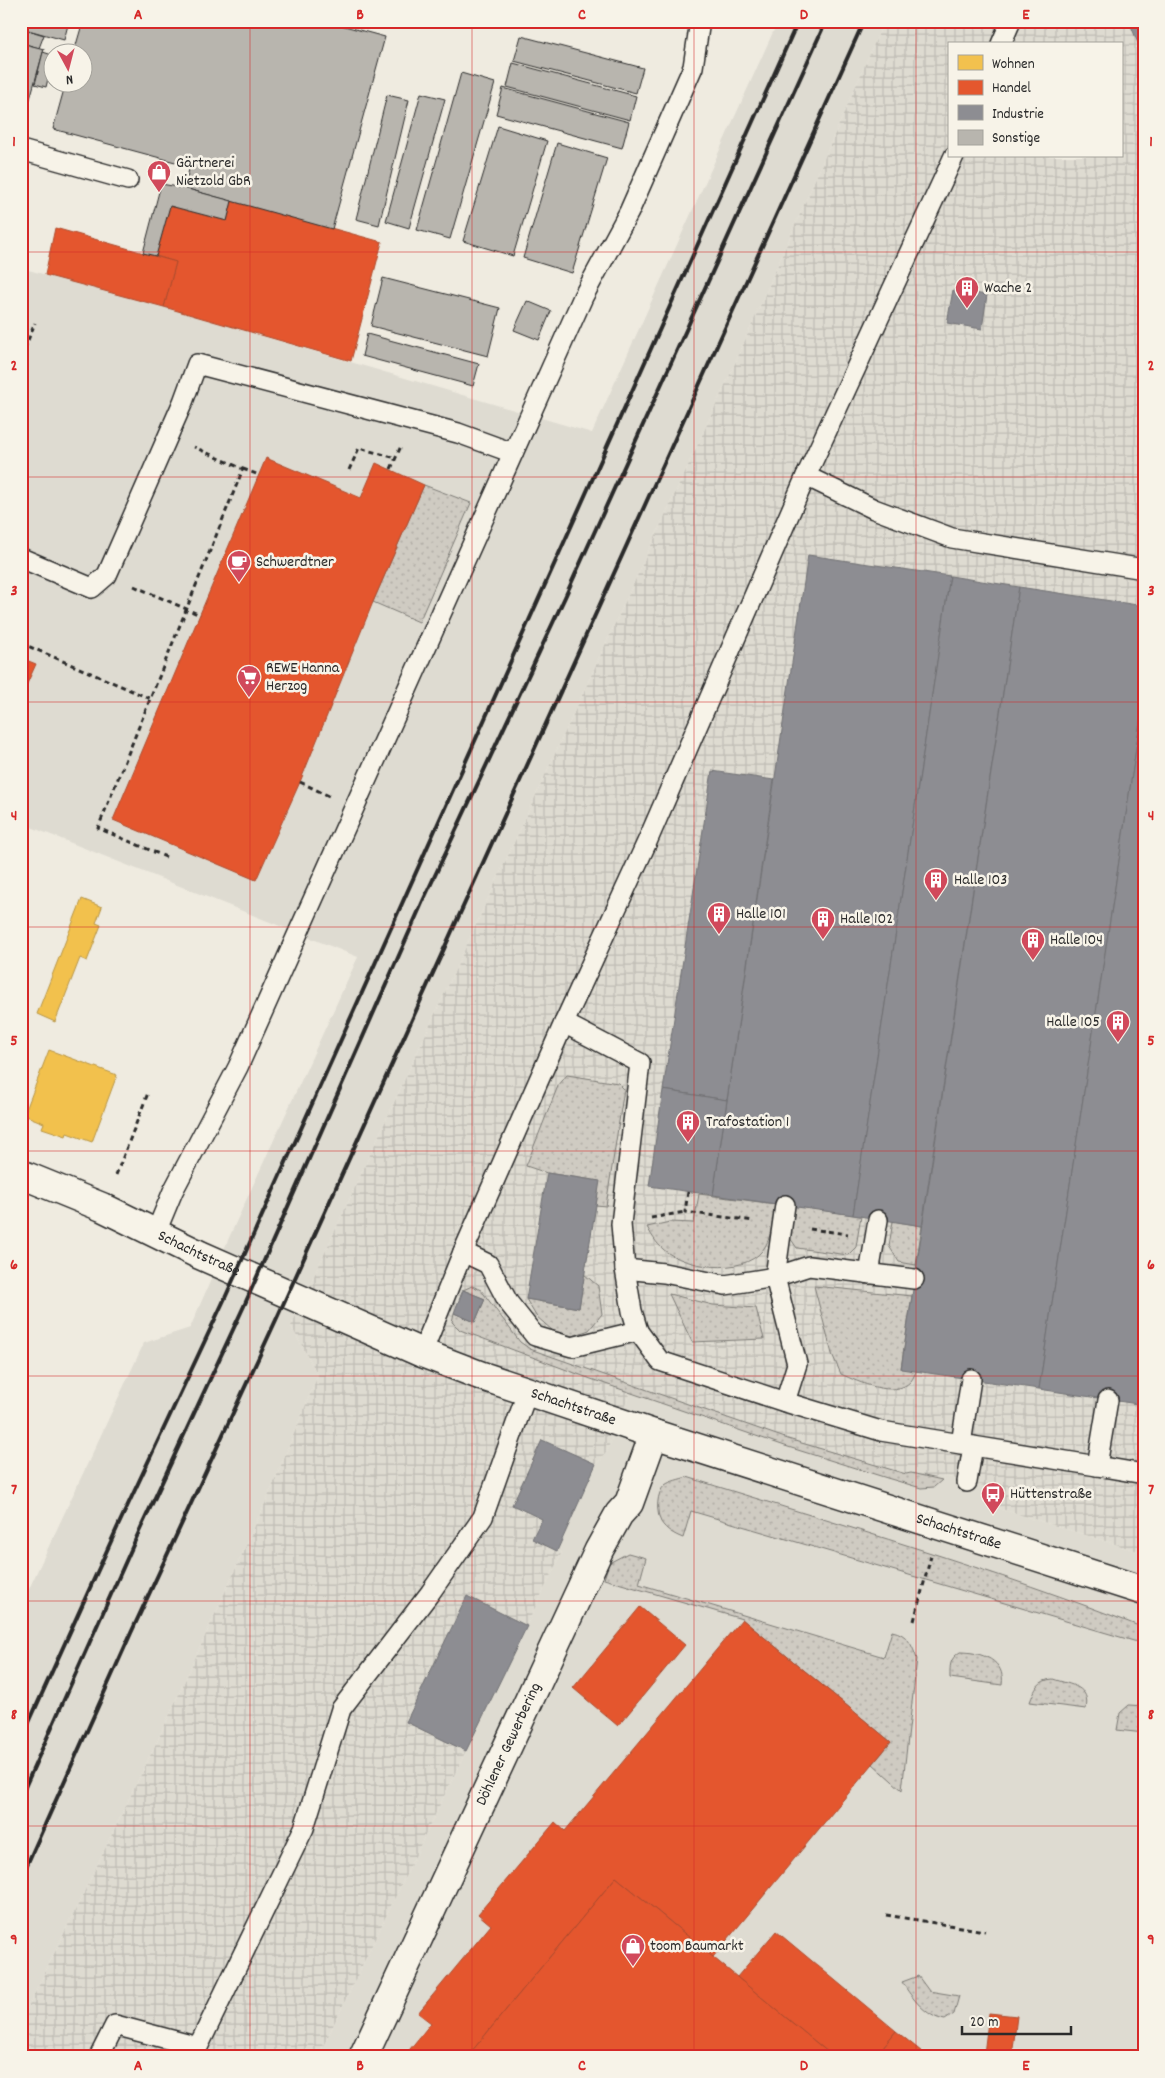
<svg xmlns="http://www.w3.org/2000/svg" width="1165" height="2078" font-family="Dekko,sans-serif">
	<defs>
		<pattern id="industrial-grid" width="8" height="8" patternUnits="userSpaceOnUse" patternTransform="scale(1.25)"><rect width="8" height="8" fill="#dedbd1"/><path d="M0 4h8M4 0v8" fill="none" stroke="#bfbcb4"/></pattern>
		<pattern id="green-dots" width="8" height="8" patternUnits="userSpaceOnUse" patternTransform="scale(1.25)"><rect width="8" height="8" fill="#cfcbc2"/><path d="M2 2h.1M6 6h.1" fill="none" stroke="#b2aea7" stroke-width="1.8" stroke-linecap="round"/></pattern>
	</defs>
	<rect width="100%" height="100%" fill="#efebe0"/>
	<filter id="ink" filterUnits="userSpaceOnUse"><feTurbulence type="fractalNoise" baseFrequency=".02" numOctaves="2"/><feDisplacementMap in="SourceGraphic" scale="10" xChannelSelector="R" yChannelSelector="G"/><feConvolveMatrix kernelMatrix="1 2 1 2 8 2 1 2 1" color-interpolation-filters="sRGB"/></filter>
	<g filter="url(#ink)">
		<g fill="#dedbd1">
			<path d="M778,21H884L733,368L291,1326L318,1375L268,1497L164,1727L21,2022V1606L144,1343L190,1328L232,1231L358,957L21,823V268L164,307L592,433Z"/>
			<path d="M631,1390L911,1473L942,1480L944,1476L984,1486L985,1504L1144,1553V2057H318L562,1552L557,1551L596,1464L606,1453Z"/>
		</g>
		<path fill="url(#industrial-grid)" fill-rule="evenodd" d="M884,21H1144V1553L985,1504L984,1486L944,1476L942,1480L911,1473L899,1477L631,1390L606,1453L596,1464L557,1550L562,1552L318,2057H21V2022L164,1727L268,1497L318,1375L291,1326L733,368ZM949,44H1121V156H949Z"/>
		<g fill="url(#green-dots)" stroke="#7d7b76">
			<path d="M424,485L471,503L419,622L373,602Z"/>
			<path d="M567,1075L618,1083L624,1089L606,1206L596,1205L599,1181L547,1173L526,1166L558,1086Z"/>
			<path d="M699,1194L775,1204C773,1216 772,1234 766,1245C750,1276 693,1269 668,1253C658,1246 653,1238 647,1227L670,1222L694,1223Z"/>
			<path d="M794,1206L861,1216L856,1247L848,1255L797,1248L790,1238Z"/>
			<path d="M893,1221L922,1226L916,1265L899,1262L889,1246Z"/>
			<path d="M584,1274L598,1286L602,1314L589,1330L573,1336L553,1331L536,1316L526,1299L579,1308Z"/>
			<path d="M472,1286L481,1290L520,1342L530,1349L788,1439L906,1474L911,1473L942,1480L934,1487L921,1488L887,1478L785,1446L591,1379L460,1330L452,1322L454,1313L475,1322L485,1299L463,1290Z"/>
			<path d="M814,1286L912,1296L901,1368L917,1370C915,1373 913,1379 911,1381C895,1399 858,1382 841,1374L832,1354Z"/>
			<path d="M669,1294L713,1305L756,1308L764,1339L692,1342Z"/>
			<path d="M687,1477C840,1525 995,1569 1144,1628V1644L691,1511L683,1538C675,1535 666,1530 661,1522C656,1512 656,1493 665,1485C670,1481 681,1479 687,1477Z"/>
			<path d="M628,1553L646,1558L639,1584L884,1657L892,1631C908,1634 912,1645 917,1659L902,1790L873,1764L891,1742L742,1619L604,1579L609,1563Z"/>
			<path d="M960,1652C981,1652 1006,1660 1002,1685L950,1678C950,1666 949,1659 960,1652Z"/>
			<path d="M1053,1679C1071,1685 1091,1686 1086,1709L1030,1702C1035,1689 1038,1680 1053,1679Z"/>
			<path d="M1129,1705L1144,1706V1733L1117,1730L1120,1713Z"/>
			<path d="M918,1976L929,1991L959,1996L954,2014L945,2020C926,2017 912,1998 902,1982Z"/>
		</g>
		<g fill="#f2c14e" stroke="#b69444">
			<path d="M82,899L102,907L96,923L101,925L87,961L80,958L55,1022L37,1014Z"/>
			<path d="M49,1050L117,1075L92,1142L67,1133L66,1136L42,1128L44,1123L24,1115Z"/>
		</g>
		<g fill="#e4572e" stroke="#ac4a2d">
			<path d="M232,201L382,242L351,361L164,307L176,262L156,256L170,206L227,221Z"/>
			<path d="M55,228L176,262L164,307L45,275Z"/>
			<path d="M266,458L361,498L376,463L424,485L373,602L300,782L256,880L113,820Z"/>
			<path d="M21,658L36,664L21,697Z"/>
			<path d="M640,1607L685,1645L618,1726L573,1688Z"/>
			<path d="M742,1619L891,1742L713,1957L616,1877L467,2057H410L406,2054L431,2023L418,2013L491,1925L478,1914L555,1822L565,1831Z"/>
			<path d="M616,1877L737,1977L834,2057H467Z"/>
			<path d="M776,1931L896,2031L875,2057H834L737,1977Z"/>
			<path d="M989,2013L1017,2016L1012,2057L984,2054Z"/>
			<path d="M896,2031L927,2056L928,2057H875Z"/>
		</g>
		<g fill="#8d8d92" stroke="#707073">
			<path d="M1129,21H1144V52L1142,53Z"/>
			<path d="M953,290L987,295L982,329L947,323Z"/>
			<path d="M808,555L950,576L853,1215L713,1195Z"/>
			<path d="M950,576L1019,587L922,1226L853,1215Z"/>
			<path d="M1019,587L1144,606V696L1039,1389L901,1369Z"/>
			<path d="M1144,696V1405L1039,1389Z"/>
			<path d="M712,771L774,780L727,1100L663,1090Z"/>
			<path d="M663,1090L727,1100L713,1195L649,1186Z"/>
			<path d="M547,1173L600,1181L579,1308L526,1299Z"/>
			<path d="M463,1290L485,1299L475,1322L454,1313Z"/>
			<path d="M542,1440L596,1464L557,1551L532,1539L542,1519L512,1505Z"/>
			<path d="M467,1596L527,1626L466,1751L406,1722Z"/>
		</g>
		<g fill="#b8b5ae" stroke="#2b2b2b">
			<path d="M21,21H69L64,40L21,28Z"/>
			<path d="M83,21H326L385,37L332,229L184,188L190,166L53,129L66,82H82V52H74Z"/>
			<path d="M21,28L44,35L39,48L21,43Z"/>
			<path d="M521,36L643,68L636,93L514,61Z"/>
			<path d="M21,43L44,49L26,113L21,112Z"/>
			<path d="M43,52L52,55V63L46,87L35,84Z"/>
			<path d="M513,63L636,96L630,120L507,87Z"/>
			<path d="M461,73L495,83L450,239L417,230Z"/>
			<path d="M503,88L629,122L622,148L496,114Z"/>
			<path d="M421,93L445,99L409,228L386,221Z"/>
			<path d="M387,95L409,100L379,225L356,219Z"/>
			<path d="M498,126L547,141L513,256L463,241Z"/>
			<path d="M557,143L607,158L572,273L523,258Z"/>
			<path d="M161,184L184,188L232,201L227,221L170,206L156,256L143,253Z"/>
			<path d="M383,278L500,308L488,356L371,326Z"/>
			<path d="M527,301L551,311L539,340L514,330Z"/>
			<path d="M367,334L479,364L473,386L362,356Z"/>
		</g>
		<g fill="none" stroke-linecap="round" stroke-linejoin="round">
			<g stroke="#2b2b2b" stroke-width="22">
				<g id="service">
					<path d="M1001,44L1011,21"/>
					<path d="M21,150L128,180"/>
					<path d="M806,476L874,509L952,538L1144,569"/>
					<path d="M21,558L92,588L107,575L183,402L197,364L458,433L513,453"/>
					<path d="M564,1023L640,1063L621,1224L625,1269L664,1273L725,1285L775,1277L797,1364L785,1402L660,1361L638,1331"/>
					<path d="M785,1205L775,1277L809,1266L914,1279"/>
					<path d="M156,1232L173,1191L238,1067L583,297L629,212L693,67L700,21"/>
					<path d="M463,1252L488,1264L508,1302L535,1336L572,1347L638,1331L632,1311L625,1269"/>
					<path d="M869,1274L878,1220"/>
					<path d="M422,1353L463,1252L564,1023L647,842L806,476L954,156"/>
					<path d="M785,1402L881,1431L961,1444L971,1379"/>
					<path d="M962,1444L973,1446L967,1482"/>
					<path d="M973,1446L1097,1466L1108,1400"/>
					<path d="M1097,1466L1144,1474"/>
					<path d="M99,2057L115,2025L198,2047L304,1828L341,1709L430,1593L483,1517L528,1390"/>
				</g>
			</g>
			<g stroke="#2b2b2b" stroke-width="31">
				<g id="minor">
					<path id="s1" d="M21,1174L102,1207L200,1255L422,1353L482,1376L654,1434L1144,1591"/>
					<path id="s2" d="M363,2057L599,1550L619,1514L629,1503L654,1434"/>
				</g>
			</g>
			<g stroke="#2b2b2b" stroke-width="3" stroke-dasharray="5 4" stroke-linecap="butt">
				<path d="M21,357L35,323"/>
				<path d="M243,469L259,475"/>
				<path d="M391,469L401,446"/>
				<path d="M349,470L359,448L396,458"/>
				<path d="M134,586L200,615"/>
				<path d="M21,643L151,699"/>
				<path d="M300,782L329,796"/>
				<path d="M166,857L98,828L243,469L194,447"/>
				<path d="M116,1175L148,1093"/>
				<path d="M688,1192L685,1212L754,1221"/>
				<path d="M651,1218L685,1212"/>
				<path d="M810,1229L848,1234"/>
				<path d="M914,1621L931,1556"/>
				<path d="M886,1915L985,1931"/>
			</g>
			<use href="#service" stroke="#f7f3e8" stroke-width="19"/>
			<use href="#minor" stroke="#f7f3e8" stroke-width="28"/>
			<g stroke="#2b2b2b" stroke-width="4">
				<path d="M21,1740L118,1526L225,1298L798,21"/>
				<path d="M21,1796L138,1534L244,1306L423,901L565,597L826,21"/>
				<path d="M21,1878L131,1633L276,1320L864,21"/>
			</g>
		</g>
	</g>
	<path fill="none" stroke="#d62828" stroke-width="1" stroke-opacity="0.55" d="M250,21V2057M472,21V2057M694,21V2057M916,21V2057M21,252H1144M21,477H1144M21,702H1144M21,927H1144M21,1151H1144M21,1376H1144M21,1601H1144M21,1826H1144"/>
	<defs>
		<g id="shop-pin" transform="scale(1.25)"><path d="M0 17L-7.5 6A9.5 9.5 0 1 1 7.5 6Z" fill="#d1495b" stroke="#f7f3e8"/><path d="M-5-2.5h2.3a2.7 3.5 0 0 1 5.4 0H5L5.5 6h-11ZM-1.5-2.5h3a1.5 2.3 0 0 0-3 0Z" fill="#fff"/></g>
		<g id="building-pin" transform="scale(1.25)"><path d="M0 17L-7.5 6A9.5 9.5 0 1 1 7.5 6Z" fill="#d1495b" stroke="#f7f3e8"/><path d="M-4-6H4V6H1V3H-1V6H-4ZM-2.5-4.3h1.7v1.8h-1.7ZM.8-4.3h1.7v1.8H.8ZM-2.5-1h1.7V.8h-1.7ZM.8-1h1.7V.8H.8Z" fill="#fff"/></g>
		<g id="cafe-pin" transform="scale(1.25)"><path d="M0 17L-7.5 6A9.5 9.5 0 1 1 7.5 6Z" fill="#d1495b" stroke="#f7f3e8"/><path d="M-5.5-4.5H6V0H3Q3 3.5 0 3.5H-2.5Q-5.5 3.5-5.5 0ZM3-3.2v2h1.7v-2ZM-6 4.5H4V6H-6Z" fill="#fff"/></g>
		<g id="supermarket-pin" transform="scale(1.25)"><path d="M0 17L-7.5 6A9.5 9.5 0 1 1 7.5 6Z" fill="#d1495b" stroke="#f7f3e8"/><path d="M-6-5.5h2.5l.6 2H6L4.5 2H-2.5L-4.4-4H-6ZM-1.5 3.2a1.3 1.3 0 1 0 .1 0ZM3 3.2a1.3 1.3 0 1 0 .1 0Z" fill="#fff"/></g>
		<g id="bus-pin" transform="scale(1.25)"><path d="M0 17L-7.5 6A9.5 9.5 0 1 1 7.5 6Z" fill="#d1495b" stroke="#f7f3e8"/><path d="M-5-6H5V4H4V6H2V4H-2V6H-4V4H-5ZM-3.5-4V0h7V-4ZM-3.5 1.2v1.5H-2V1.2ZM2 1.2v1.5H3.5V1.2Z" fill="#fff"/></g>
	</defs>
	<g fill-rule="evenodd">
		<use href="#shop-pin" x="159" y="172"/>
		<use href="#building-pin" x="967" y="288"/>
		<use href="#cafe-pin" x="239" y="562"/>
		<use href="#supermarket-pin" x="249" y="677"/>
		<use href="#building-pin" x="936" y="880"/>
		<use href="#building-pin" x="719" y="914"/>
		<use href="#building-pin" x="823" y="919"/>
		<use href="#building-pin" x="1033" y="940"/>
		<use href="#building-pin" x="1118" y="1022"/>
		<use href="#building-pin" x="688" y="1122"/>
		<use href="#bus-pin" x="993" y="1494"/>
		<use href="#shop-pin" x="633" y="1946"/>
	</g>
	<g text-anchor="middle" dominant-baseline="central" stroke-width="5" stroke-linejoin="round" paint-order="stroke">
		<g font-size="16" fill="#2b2b2b" stroke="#f7f3e8" text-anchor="start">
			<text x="176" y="163">Gärtnerei<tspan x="176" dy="18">Nietzold GbR</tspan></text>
			<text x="984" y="288">Wache 2</text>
			<text x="256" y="562">Schwerdtner</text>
			<text x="266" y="668">REWE Hanna<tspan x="266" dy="18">Herzog</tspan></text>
			<text x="954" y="880">Halle 103</text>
			<text x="736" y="914">Halle 101</text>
			<text x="840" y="919">Halle 102</text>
			<text x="1050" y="940">Halle 104</text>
			<text x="1100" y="1022" text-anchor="end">Halle 105</text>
			<text x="706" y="1122">Trafostation 1</text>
			<text x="1010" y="1494">Hüttenstraße</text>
			<text x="650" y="1946">toom Baumarkt</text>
		</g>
		<g font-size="16" fill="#2b2b2b" stroke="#f7f3e8">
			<text stroke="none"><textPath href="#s1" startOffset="195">Schachtstraße</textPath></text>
			<text stroke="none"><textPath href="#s1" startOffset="600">Schachtstraße</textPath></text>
			<text stroke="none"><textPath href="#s1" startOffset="1005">Schachtstraße</textPath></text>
			<text stroke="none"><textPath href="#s2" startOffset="345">Döhlener Gewerbering</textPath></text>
		</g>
	</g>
	<rect width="1165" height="2078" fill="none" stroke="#f7f3e8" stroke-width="55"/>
	<rect x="948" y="42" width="175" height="115" fill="#f7f3e8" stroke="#a5a39c"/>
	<rect x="958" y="55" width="25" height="15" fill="#f2c14e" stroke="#a5a39c"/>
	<text x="992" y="68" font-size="15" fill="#2b2b2b">Wohnen</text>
	<rect x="958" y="80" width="25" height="15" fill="#e4572e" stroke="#a5a39c"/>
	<text x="992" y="92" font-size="15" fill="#2b2b2b">Handel</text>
	<rect x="958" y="105" width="25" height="15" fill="#8d8d92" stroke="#a5a39c"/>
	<text x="992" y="118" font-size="15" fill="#2b2b2b">Industrie</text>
	<rect x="958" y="130" width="25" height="15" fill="#b8b5ae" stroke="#a5a39c"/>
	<text x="992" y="142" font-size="15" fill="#2b2b2b">Sonstige</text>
	<g transform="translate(68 68) rotate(173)"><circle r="24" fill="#f7f3e8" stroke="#a5a39c"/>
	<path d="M0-4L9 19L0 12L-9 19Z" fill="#d1495b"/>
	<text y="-8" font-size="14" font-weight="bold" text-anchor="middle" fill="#2b2b2b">N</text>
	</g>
	<path d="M962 2026v8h109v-8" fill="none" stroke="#2b2b2b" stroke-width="2.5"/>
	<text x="970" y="2026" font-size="15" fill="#2b2b2b" stroke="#f7f3e8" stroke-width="4" paint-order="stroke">20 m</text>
	<rect x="28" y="28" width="1110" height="2022" fill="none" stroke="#d62828" stroke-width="2"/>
	<g font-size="16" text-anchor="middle" font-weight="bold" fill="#d62828">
		<text x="138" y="19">A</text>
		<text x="360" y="19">B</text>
		<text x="582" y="19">C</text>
		<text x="804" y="19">D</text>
		<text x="1026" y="19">E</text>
		<text x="14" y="146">1</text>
		<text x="1151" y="146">1</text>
		<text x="14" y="370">2</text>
		<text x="1151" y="370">2</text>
		<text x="14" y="595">3</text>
		<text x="1151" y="595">3</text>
		<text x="14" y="820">4</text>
		<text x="1151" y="820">4</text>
		<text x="14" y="1045">5</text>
		<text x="1151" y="1045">5</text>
		<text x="14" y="1269">6</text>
		<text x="1151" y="1269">6</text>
		<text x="14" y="1494">7</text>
		<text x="1151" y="1494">7</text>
		<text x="14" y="1719">8</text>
		<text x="1151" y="1719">8</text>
		<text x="14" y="1944">9</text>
		<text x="1151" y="1944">9</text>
		<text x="138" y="2070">A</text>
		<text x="360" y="2070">B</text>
		<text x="582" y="2070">C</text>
		<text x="804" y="2070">D</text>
		<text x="1026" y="2070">E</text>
	</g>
</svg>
